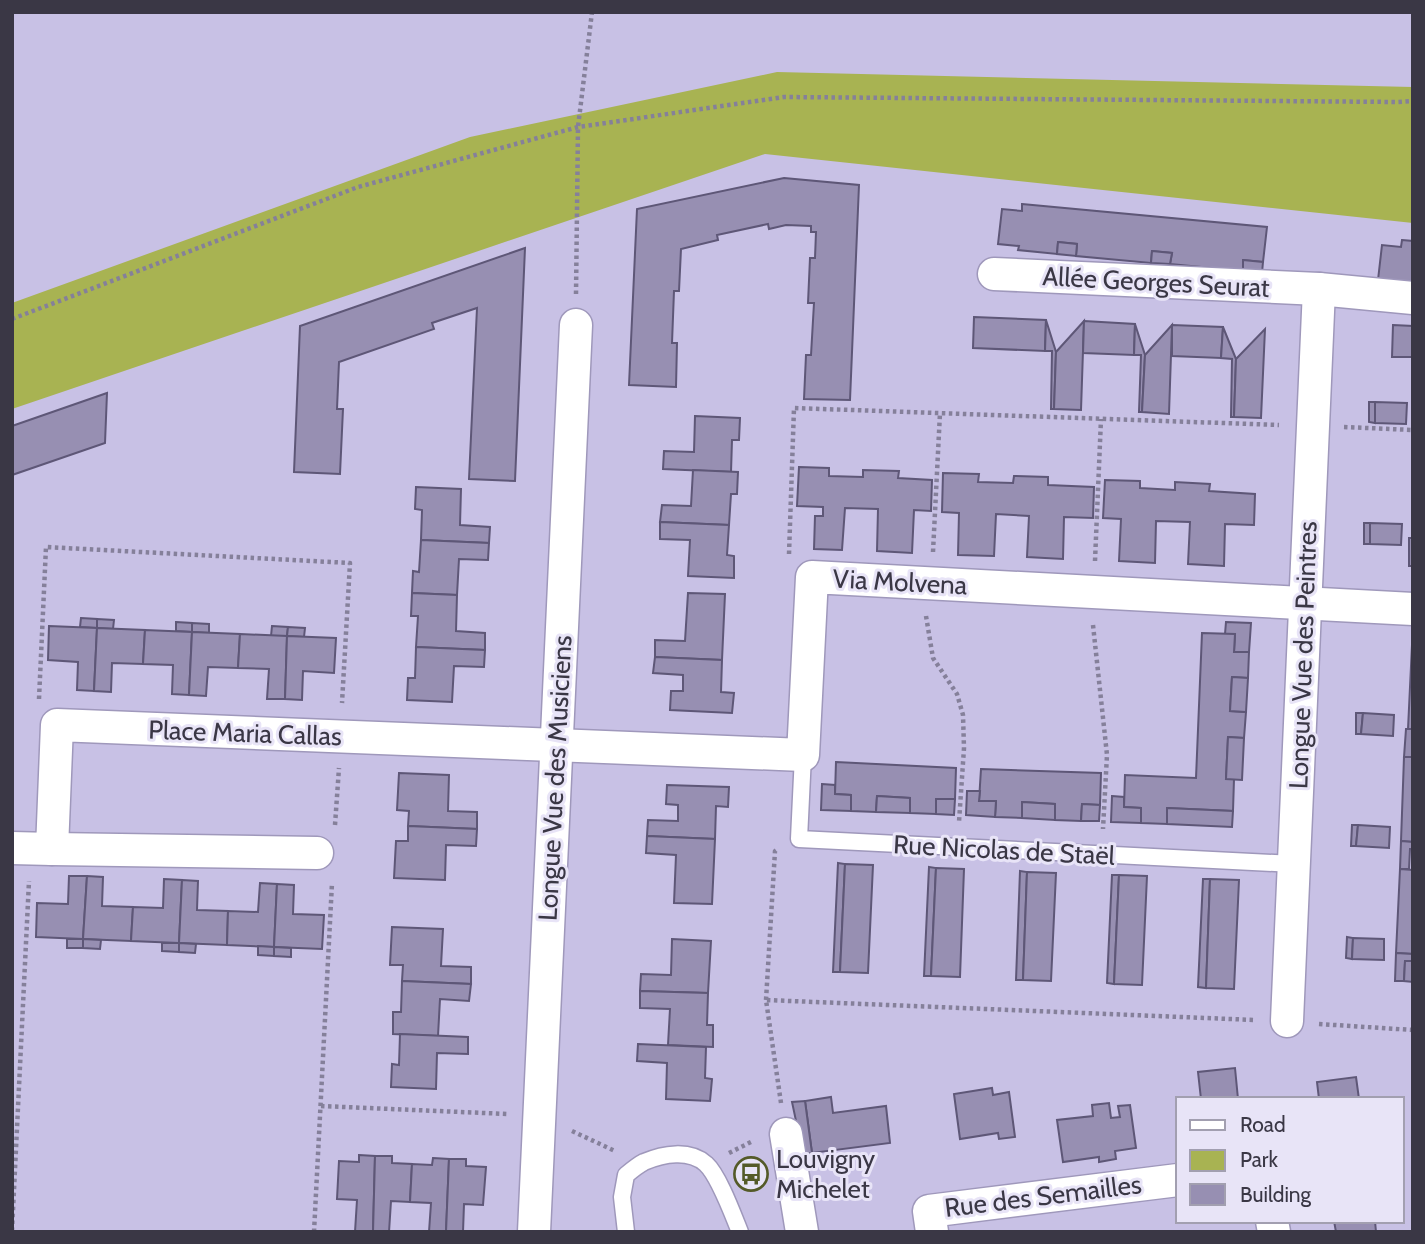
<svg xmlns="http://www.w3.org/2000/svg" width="1425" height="1244" font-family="Cabin,sans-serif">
	<rect width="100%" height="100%" fill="#c8c1e5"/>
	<path fill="#a8b352" d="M777,72L1413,87V223L765,154L12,409V303L470,137Z"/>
	<g fill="#978fb2" stroke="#5e5777" stroke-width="2">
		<path d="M784,178L859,185L850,400L804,399L806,355H811L814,303H808L810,258H815L816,232H811V226L786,225L769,229L768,224L717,235L718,240L681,249L679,291H674L672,343H677L676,387L629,385L637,209Z"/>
		<path d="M1022,204L1267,227L1263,262L1243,260V271L1170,264L1172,253L1152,251L1151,263L1076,256L1077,244L1058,242L1057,254L1018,250L1019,246L998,244L1002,209L1022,211Z"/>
		<path d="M1402,240L1413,241V288L1378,280L1382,245L1401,247Z"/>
		<path d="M1058,242L1077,244L1076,256L1057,254Z"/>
		<path d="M525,248L515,481L469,479L477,308L432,323L434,329L339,362L337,409H343L340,474L294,472L300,326Z"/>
		<path d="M1152,251L1172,253L1170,264L1151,263Z"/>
		<path d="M1243,260L1263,262L1262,273L1243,271Z"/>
		<path d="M974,317L1046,320L1045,351L973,348Z"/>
		<path d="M1046,320L1056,352L1054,409H1051L1052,351H1045Z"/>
		<path d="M1084,321L1081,410L1054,409L1056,352Z"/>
		<path d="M1084,321L1135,324L1134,355L1083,353Z"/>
		<path d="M1135,324L1145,355L1142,412H1139L1141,355H1134Z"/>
		<path d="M1172,325L1169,414L1142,412L1145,355Z"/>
		<path d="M1172,325L1223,327L1221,358L1172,356Z"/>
		<path d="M1393,325L1413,326V357H1392Z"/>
		<path d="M1223,327L1236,359L1234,417H1231L1232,359L1221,358Z"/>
		<path d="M1265,329L1261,418L1234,417L1236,359Z"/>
		<path d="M107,393L105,443L12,475V426Z"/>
		<path d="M1369,402H1375V423L1369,422Z"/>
		<path d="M1375,402L1407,403L1406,424L1375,423Z"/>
		<path d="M695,416L740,418L739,440H732L731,472L663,469L664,451L694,452Z"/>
		<path d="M799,467L829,468V476L863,477V470L899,471L898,478L932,480L931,511L914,510L912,553L877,551L878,509L845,508L842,550L814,549L815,516H823V507L797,506Z"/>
		<path d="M693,470L738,472L737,494H731L729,525L660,522L662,505L691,506Z"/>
		<path d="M943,473L979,474L978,482L1013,483L1014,476L1048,477V485L1094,487L1093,518L1064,517L1063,559L1027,557L1029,516L996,514L994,556L958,555L959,513L942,512Z"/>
		<path d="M1105,480L1140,481V488L1175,490V482L1210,484L1209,491L1255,494L1254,525L1225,524L1224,566L1188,564L1190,522L1156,521L1155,563L1119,561L1121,519L1103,518Z"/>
		<path d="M416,487L461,489L460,525L490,527L489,543L421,540L422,510L415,509Z"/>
		<path d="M660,522L729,525L727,555L734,556V578L688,576L690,540L660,539Z"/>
		<rect x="1364" y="523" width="6" height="21"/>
		<path d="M1370,523L1402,524L1401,545L1370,544Z"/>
		<rect x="1409" y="538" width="4" height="28"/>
		<path d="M421,540L489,543L488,560L459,559L457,595L412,593L413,571L419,572Z"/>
		<path d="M412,593L457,595L456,631L485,633V650L416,647L418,616H411Z"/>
		<path d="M688,593L725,594L722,660L655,657V640L685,641Z"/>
		<path d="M81,618L97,619V628L80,627Z"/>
		<path d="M97,619L114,620L113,629L97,628Z"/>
		<path d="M176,622L192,623V632L176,631Z"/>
		<path d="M1226,622L1251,623L1249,652H1234L1235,634H1225Z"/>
		<path d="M192,623L209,624V633L192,632Z"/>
		<path d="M49,626L97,628L94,691L77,690L78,662L48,660Z"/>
		<path d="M272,626L288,627L287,636H271Z"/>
		<path d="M288,627L305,628L304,637L287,636Z"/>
		<path d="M97,628L145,630L143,664L112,663L111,692L94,691Z"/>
		<path d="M145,630L192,632L189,695L172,694L173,665L143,664Z"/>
		<path d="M192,632L240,634L238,668L208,667L206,696L189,695Z"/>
		<path d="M1202,633L1235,634L1234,652H1249L1248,678L1232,677L1230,711L1246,712L1244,738L1228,737L1226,779H1234L1233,811L1167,808V824L1141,823V808L1124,807L1125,775L1196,778Z"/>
		<path d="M240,634L287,636L285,699H267L269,669L238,668Z"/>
		<path d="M287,636L336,638L334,673L303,671L302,700L285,699Z"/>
		<path d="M1412,645H1413V729H1408Z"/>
		<path d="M416,647L485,650L484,667L454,666L452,702L407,700L408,678H415Z"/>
		<path d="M655,657L722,660L721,692L734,693L732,713L670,710L671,691H683V675L653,673Z"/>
		<path d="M1232,677L1248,678L1246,712L1230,711Z"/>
		<path d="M1356,713H1363L1361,734H1356Z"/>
		<path d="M1363,713L1394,715L1393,736L1361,734Z"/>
		<path d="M1406,729H1413V757H1404Z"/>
		<path d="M1228,737L1244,738L1242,780L1226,779Z"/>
		<path d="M1404,757H1413V842L1401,841Z"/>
		<path d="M836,762L956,768L955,799H936V814L910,813V798L877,796L876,812L851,811V795L835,794Z"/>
		<path d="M981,769L1101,773L1100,805L1082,804L1081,821L1055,820V804L1022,802V818L995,817L996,801H979Z"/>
		<path d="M399,773L449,775L448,811L477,812V829L408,826L409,811L397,810Z"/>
		<path d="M822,784L835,785V794L851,795V811L821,810Z"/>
		<path d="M667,785L729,787L728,807L716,806L715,839L647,836L648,820L678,821V805L666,804Z"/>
		<path d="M967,791H980L979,801H996L995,817L966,815Z"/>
		<path d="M877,796L910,798V813L876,812Z"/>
		<path d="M1112,796L1124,797V807L1141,808V823L1111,822Z"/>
		<path d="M936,799H955L954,815L936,814Z"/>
		<path d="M1022,802L1055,804V820L1022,818Z"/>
		<path d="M1082,804L1100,805L1099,821H1081Z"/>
		<path d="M1167,808L1233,811L1232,827L1167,824Z"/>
		<path d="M1352,825H1358L1356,846H1351Z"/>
		<path d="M1358,825L1390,827L1389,848L1356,846Z"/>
		<path d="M408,826L477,829L476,846L446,845L445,880L394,878L396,841H408Z"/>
		<path d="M647,836L715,839L712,904L674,903L676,855L646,853Z"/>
		<path d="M1401,841L1413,842V849H1410L1409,869H1400Z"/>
		<path d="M838,863L845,864L840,972H833Z"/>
		<path d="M845,864L873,865L868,973L840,972Z"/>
		<path d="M929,867L936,868L931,976H924Z"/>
		<path d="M936,868L964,869L960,977L931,976Z"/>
		<path d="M1400,869L1413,870V954L1396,953Z"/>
		<path d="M1020,871L1027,872L1023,980H1016Z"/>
		<path d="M1027,872L1056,873L1051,981L1023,980Z"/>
		<path d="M1112,875H1119L1114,984L1107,983Z"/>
		<path d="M1119,875L1147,876L1142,985L1114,984Z"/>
		<path d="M69,876H87L83,939L36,937L37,903L68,904Z"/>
		<path d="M87,876L103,877L102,906L133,907L131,941L83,939Z"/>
		<path d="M164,879L182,880L179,943L131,941L133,907L163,908Z"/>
		<path d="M1203,879H1210L1206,988L1198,987Z"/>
		<path d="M1210,879L1239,880L1234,989L1206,988Z"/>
		<path d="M182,880L198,881L197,910L228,911L227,945L179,943Z"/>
		<path d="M260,883L277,884L274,947L227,945L228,911L258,912Z"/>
		<path d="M277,884L294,885L293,914L324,915L322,949L274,947Z"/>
		<path d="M392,927L443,929L441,966L471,967V984L402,981L403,965H390Z"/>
		<path d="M1347,937L1353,938L1352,959L1346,958Z"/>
		<path d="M1353,938L1384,939V960L1352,959Z"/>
		<rect x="67" y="939" width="16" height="9"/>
		<path d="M83,939L101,940L100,949L83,948Z"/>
		<path d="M672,939L711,941L708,993L640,991L641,974L671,975Z"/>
		<path d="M162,943H179V952L162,951Z"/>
		<path d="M179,943L196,944L195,953L179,952Z"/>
		<path d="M258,946L274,947V956L258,955Z"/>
		<path d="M274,947L291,948V957L274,956Z"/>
		<path d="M1396,953L1413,954V961H1405L1404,981H1395Z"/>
		<path d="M1405,961H1413V982L1404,981Z"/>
		<path d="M402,981L471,984L469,1001L440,999L438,1036L393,1034V1012H401Z"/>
		<path d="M640,991L708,993L707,1025H713V1047L668,1045L670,1009L640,1008Z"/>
		<path d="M400,1034L468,1037V1054L437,1053L436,1089L391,1087L392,1064L399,1065Z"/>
		<path d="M638,1044L706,1047L705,1078L712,1079L710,1101L666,1099L667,1063L637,1061Z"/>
		<path d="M1235,1068L1238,1099H1201L1198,1072Z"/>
		<path d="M1356,1077L1359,1099H1319L1317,1082Z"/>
		<path d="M992,1088L993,1095L1009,1092L1015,1137L999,1139L998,1133L960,1139L954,1094Z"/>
		<path d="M831,1097L833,1113L886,1106L890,1143L812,1153L805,1101Z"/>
		<path d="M805,1101L812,1153L803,1154L792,1102Z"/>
		<path d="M1109,1103L1111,1118L1120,1117L1118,1106L1130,1105L1136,1148L1115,1151L1116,1159L1099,1162V1157L1063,1162L1057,1120L1093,1116L1092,1105Z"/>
		<path d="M359,1155L375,1156L373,1232H355L357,1200L337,1199L339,1161L359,1162Z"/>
		<path d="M375,1156H392V1163L412,1164L410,1202L391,1201L389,1232H373Z"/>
		<path d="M433,1158L449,1159L446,1232H429L431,1203L410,1202L412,1164L432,1165Z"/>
		<path d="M449,1159H466V1166L486,1167L483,1205L464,1204L463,1232H446Z"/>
		<path d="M1334,1221H1375L1376,1232H1336Z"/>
	</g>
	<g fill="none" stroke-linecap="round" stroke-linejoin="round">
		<g stroke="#9f98bb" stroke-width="19">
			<g id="lane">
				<path d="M803,755L799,839L1294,864"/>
				<path d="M626,1232L622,1197L626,1175C632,1170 638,1165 644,1162C663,1154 689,1149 706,1164C719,1176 733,1215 740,1232"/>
			</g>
		</g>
		<g stroke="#9f98bb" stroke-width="35">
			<g id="street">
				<path d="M994,274L1319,289L1413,298"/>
				<path d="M12,848L52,849L57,725L803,755L812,577L1413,609"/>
				<path d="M52,849L317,853"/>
				<path d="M1287,1021L1319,289"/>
				<path d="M786,1134L802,1232"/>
				<path d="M1272,1221L1274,1232"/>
				<path d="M534,1232L576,325"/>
				<path d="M932,1232L929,1211L1178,1180"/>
			</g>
		</g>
		<g stroke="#85809a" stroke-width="4.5" stroke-dasharray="3.5 3.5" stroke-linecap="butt">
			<path d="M576,294L578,127L592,12"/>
			<path d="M12,319L358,187L578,127L784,97L1397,102L1413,101"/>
			<path d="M1344,427L1413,430"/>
			<path d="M933,552L940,413"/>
			<path d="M789,554L794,408L1279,425"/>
			<path d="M1095,561L1101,419"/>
			<path d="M926,616L933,658L957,694L963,715L964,748L959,822"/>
			<path d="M1093,625L1107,755L1103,829"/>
			<path d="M39,699L46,547L350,563L342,703"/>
			<path d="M335,825L339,768"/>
			<path d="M766,1000L775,851L778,849"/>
			<path d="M1319,1024L1413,1030"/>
			<path d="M781,1103L766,1000L1255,1020"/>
			<path d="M321,1106L507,1114"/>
			<path d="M572,1131L615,1151"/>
			<path d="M729,1153L753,1141"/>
			<path d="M12,1231L29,881"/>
			<path d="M314,1232L332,883"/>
		</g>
		<use href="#lane" stroke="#fff" stroke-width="16"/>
		<use href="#street" stroke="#fff" stroke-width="32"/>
	</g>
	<defs>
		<g id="bus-ring" transform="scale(1.75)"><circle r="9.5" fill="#e8e4f7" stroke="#545a28" stroke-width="1.5"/><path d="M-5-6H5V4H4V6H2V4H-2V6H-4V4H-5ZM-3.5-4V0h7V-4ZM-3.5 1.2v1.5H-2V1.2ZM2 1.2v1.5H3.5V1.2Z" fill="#545a28"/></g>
	</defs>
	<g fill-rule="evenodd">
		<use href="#bus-ring" x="751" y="1174"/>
	</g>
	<g text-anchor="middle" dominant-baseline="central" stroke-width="6" stroke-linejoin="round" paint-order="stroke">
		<g font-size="26" fill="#3a3745" stroke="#e8e4f7">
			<text transform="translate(1156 282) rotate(3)">Allée Georges Seurat</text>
			<text transform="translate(900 582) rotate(3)">Via Molvena</text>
			<text transform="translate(1303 655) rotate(-88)">Longue Vue des Peintres</text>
			<text transform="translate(245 733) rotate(2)">Place Maria Callas</text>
			<text transform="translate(555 778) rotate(-87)">Longue Vue des Musiciens</text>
			<text transform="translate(1004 850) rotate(3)">Rue Nicolas de Staël</text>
			<text transform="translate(1043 1196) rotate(-7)">Rue des Semailles</text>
		</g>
		<g font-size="26" fill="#3a3745" stroke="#e8e4f7" text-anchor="start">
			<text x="776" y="1159">Louvigny<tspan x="776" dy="30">Michelet</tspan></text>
		</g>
	</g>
	<rect width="1425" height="1244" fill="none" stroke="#3a3745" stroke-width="28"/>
	<rect x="1176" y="1097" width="228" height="126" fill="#e8e4f7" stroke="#a29fb0" stroke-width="2"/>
	<rect x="1190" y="1120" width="35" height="10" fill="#ffffff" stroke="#a29fb0" stroke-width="2"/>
	<text x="1240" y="1132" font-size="21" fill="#3a3745">Road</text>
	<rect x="1190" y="1150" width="35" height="21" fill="#a8b352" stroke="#a29fb0" stroke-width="2"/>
	<text x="1240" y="1167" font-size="21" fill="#3a3745">Park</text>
	<rect x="1190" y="1184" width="35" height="21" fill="#978fb2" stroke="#a29fb0" stroke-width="2"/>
	<text x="1240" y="1202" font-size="21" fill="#3a3745">Building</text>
</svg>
